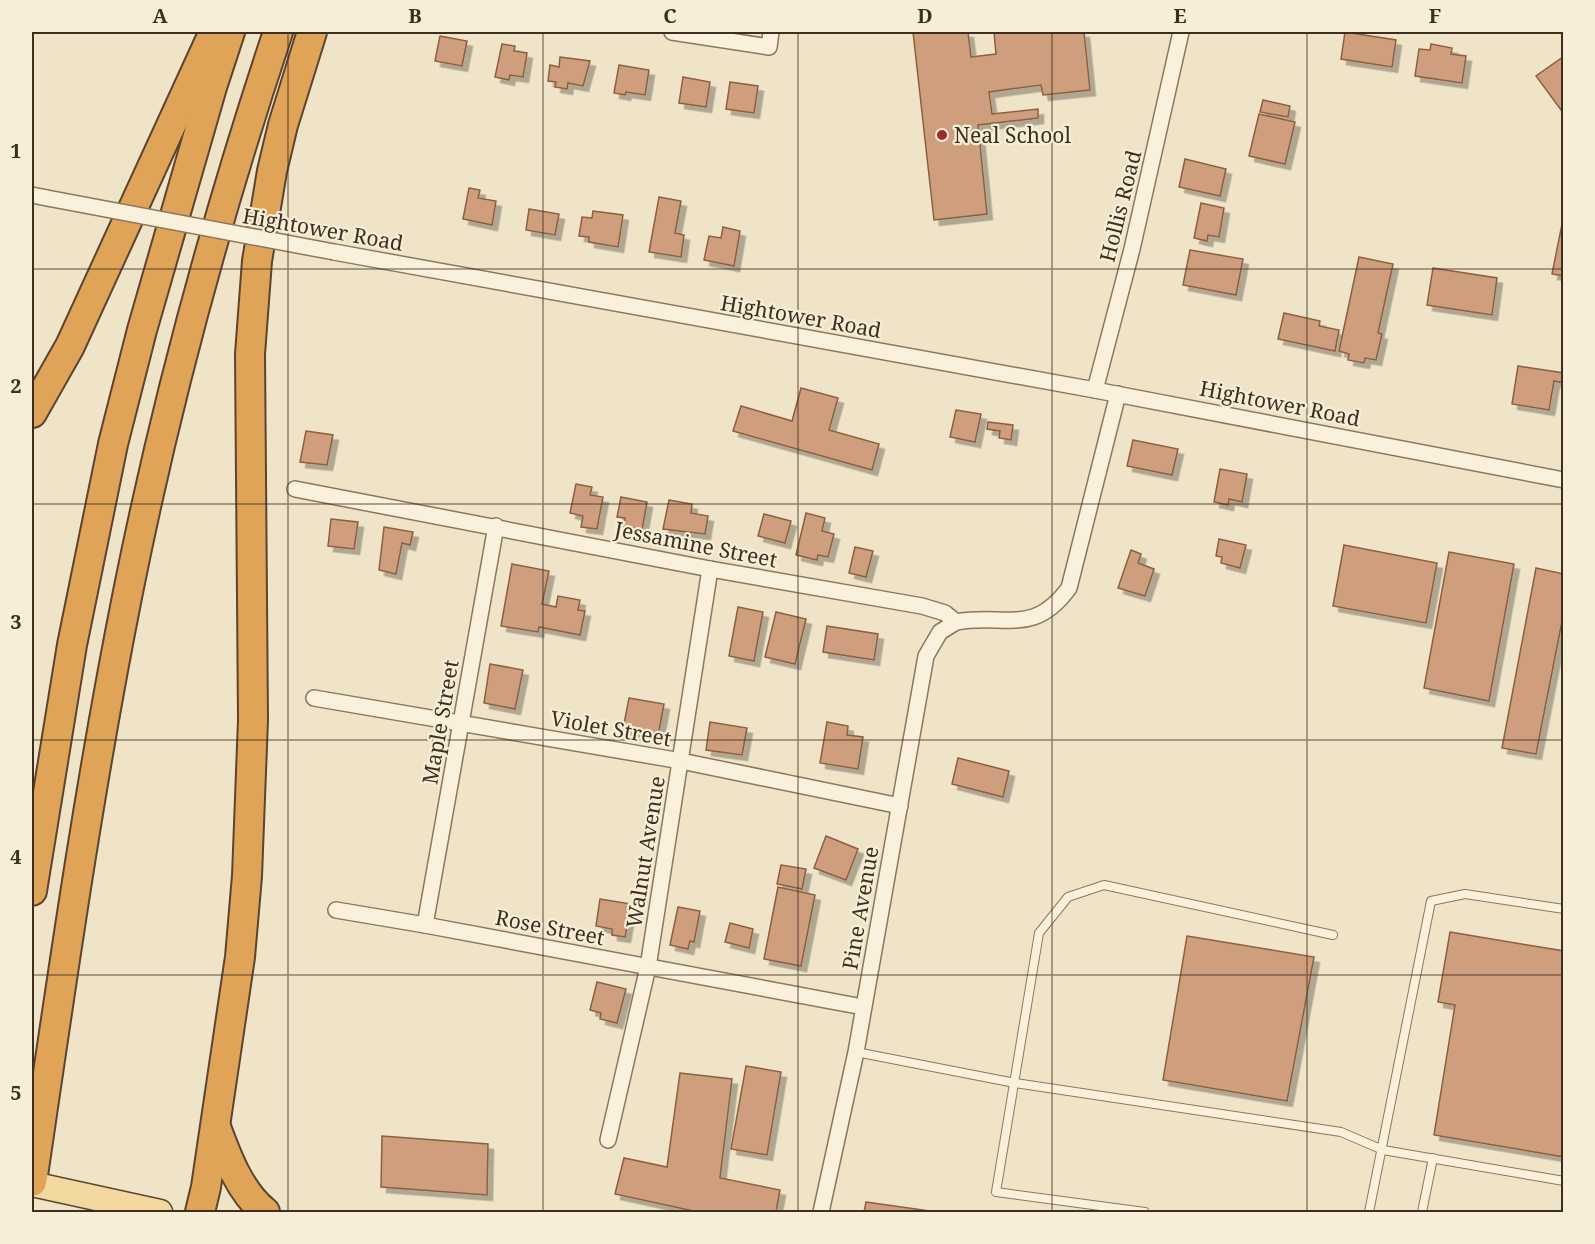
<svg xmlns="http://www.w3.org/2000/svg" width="1595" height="1244" font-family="'Noto Serif',serif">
	<defs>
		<filter id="shadow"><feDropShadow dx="5.5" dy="5.5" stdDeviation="0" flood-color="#0004"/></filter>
	</defs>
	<rect width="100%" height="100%" fill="#f0e4c8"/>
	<g fill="#cf9f7d" stroke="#8d5f41" stroke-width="1.5" filter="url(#shadow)">
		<path d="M913,32H968L971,57L996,54L994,32H1084L1090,90L1043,95L1041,85L989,92L992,114L1038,109V118L978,125L987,214L934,220Z"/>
		<path d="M1345,32L1396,40L1392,67L1341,59Z"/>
		<path d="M440,36L467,41L462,66L435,61Z"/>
		<path d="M502,44L515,46L514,51L527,53L523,77L510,75L509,80L495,77Z"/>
		<path d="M1431,44L1452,48L1451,54L1466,56L1462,83L1415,76L1419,49L1430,50Z"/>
		<path d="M560,57L590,61L583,86L568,83L567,89L555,87L556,82L548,81L550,65L559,67Z"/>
		<path d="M1563,57L1564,58V114L1536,76Z"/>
		<path d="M619,65L649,70L645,95L626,92L625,95L614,93Z"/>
		<path d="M683,77L710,82L706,107L679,103Z"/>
		<path d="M730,82L758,86L754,113L726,109Z"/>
		<path d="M1263,100L1290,106L1288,117L1260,112Z"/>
		<path d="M1259,114L1295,122L1285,164L1249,156Z"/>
		<path d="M1185,159L1226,169L1220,196L1179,187Z"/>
		<path d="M469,188L480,190L478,198L496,201L492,225L463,219Z"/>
		<path d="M659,197L681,201L675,233L684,235L681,257L649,252Z"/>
		<path d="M1201,203L1224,208L1219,237L1208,235L1207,241L1194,238Z"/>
		<path d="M529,209L559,214L555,235L526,230Z"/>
		<path d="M593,211L623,215L618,247L589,242V237L579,236L582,217L592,218Z"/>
		<path d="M1562,224L1564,225V276L1552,274Z"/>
		<path d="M723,227L740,231L734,266L704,260L709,236L721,238Z"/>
		<path d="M1190,250L1243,259L1236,295L1183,285Z"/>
		<path d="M1359,257L1393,264L1378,333L1382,334L1376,360L1365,358L1364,363L1348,360L1349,354L1339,351Z"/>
		<path d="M1433,268L1497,278L1492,315L1427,305Z"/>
		<path d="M1284,313L1320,321L1319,326L1339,330L1335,351L1278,339Z"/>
		<path d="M1518,366L1564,373V383L1554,381L1549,410L1512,404Z"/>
		<path d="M801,388L838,398L829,430L879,444L872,470L733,431L741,406L792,421Z"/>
		<path d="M956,410L981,414L975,442L950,437Z"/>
		<path d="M988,422L1013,425L1011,440L999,438L1000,431L987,429Z"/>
		<path d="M306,431L333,435L327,465L300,462Z"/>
		<path d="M1133,440L1178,449L1172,475L1127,466Z"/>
		<path d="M1220,469L1247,474L1242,502L1229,499L1228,505L1214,502Z"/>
		<path d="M576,484L592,487L590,495L603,497L597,529L581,527L583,516L570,513Z"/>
		<path d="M621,497L647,502L642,530L624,526L625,518L617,517Z"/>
		<path d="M669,500L692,504L691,513L708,516L705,534L663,529Z"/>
		<path d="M806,513L825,518L822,531L834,534L828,557L818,555L817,560L796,555Z"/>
		<path d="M764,514L791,521L785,543L758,536Z"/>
		<path d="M331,519L358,522L354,549L328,546Z"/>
		<path d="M384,527L413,532L410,545L402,543L396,574L379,570Z"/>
		<path d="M1219,539L1246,545L1240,568L1221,563L1222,557L1216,556Z"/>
		<path d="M1344,545L1437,563L1426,623L1333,606Z"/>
		<path d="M855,547L873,551L866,577L849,573Z"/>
		<path d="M1131,550L1141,554L1138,563L1154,569L1145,596L1118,588Z"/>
		<path d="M1449,552L1514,564L1489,701L1424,688Z"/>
		<path d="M512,564L549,571L542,604L556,607L558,596L580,600L578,610L585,611L580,635L539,627L538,632L501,626Z"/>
		<path d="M1536,568L1564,574V611L1536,754L1502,748Z"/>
		<path d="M738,607L763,612L754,661L729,656Z"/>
		<path d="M776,612L806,619L795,664L765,657Z"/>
		<path d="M827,626L878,634L874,660L823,652Z"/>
		<path d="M490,664L523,670L515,709L484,703Z"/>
		<path d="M629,698L664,704L658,736L623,729Z"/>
		<path d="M710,722L747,728L742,755L706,750Z"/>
		<path d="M827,722L848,726L847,735L863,737L858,769L820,763Z"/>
		<path d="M958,758L1009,771L1003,797L952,784Z"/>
		<path d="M826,836L858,849L846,880L814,868Z"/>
		<path d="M781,865L806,869L802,889L777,884Z"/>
		<path d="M778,887L815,895L801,966L764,959Z"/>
		<path d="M600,899L631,904L625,937L612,935V929L596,926Z"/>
		<path d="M678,907L700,911L694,942L690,941L688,949L670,945Z"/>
		<path d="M730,923L753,929L749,948L725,942Z"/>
		<path d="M1450,932L1564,951V1157L1434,1135L1455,1005L1438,1002Z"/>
		<path d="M1187,936L1314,957L1287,1101L1163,1080Z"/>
		<path d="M597,982L626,989L617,1023L600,1019L601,1013L590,1010Z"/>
		<path d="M746,1066L781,1072L767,1155L731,1149Z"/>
		<path d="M680,1073L732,1079L720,1178L780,1190L776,1212H698L615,1194L624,1158L667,1167Z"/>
		<path d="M382,1136L488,1144L487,1195L381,1187Z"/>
		<path d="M866,1202L937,1212H864Z"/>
	</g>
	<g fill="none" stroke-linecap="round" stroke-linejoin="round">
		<g stroke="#8d765c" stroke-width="10">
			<g id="lane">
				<path d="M856,1052L1015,1083L1341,1132L1383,1150L1564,1181"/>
				<path d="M1145,1212L996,1192L1039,933L1068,897L1104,885L1333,935"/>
				<path d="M1369,1212L1431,901L1465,894L1564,909"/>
				<path d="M1422,1212L1433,1158"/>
			</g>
		</g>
		<g stroke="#8d765c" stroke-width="18">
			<g id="street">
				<path d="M672,32L769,47L771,32"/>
				<path d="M32,195L47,198"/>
				<path d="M334,252L1095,390L1564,480"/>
				<path d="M1095,390L1132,249L1181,32"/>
				<path d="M295,489L710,569L922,606L945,613L956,622C1005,613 1033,637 1069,588L1118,394"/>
				<path d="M314,698L681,761L900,806"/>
				<path d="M336,910L425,925L863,1007"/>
				<path d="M425,925L496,526"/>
				<path d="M608,1140L648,967L710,569"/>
				<path d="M821,1212L856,1052L926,656L940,632L956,622"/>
			</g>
		</g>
		<g stroke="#5b4430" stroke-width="27">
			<path id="primary" d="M32,1184L160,1212"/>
		</g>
		<g stroke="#5b4430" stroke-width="32">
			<g id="highway">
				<path d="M32,413L70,346L212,36"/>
				<path d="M32,891L72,645L113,444L142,330L212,87L230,32"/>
				<path d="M216,1127C227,1157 240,1192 265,1212"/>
				<path d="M32,1182C61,985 89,787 128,592C166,402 217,215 278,32"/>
				<path d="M200,1212L206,1187L240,957L247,876L253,720L250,354L257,261L272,171L283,125L312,32"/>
			</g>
		</g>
		<use href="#lane" stroke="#faf1dc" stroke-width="8"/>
		<use href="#street" stroke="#faf1dc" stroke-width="15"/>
		<use href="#primary" stroke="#f3d9a0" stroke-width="24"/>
		<use href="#highway" stroke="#e0a458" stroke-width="28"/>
		<g stroke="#8d765c" stroke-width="18" stroke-linecap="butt">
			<path id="street-bridge" d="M47,198L334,252"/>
		</g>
		<use href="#street-bridge" stroke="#faf1dc" stroke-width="15"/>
	</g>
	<path fill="none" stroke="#3d2e20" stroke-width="1.5" stroke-opacity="0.55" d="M288,32V1212M543,32V1212M798,32V1212M1052,32V1212M1307,32V1212M32,269H1564M32,504H1564M32,740H1564M32,975H1564"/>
	<circle fill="#9e2a2b" stroke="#f7eed8" stroke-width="2" cx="942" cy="135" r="6"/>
	<g text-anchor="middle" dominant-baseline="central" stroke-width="4.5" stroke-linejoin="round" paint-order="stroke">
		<g font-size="21" fill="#3d2e20" stroke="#f7eed8" text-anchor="start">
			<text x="954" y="135">Neal School</text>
		</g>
		<g font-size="21" fill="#3d2e20" stroke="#f7eed8">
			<text transform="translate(1120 206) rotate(-76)">Hollis Road</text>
			<text transform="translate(323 229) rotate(10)">Hightower Road</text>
			<text transform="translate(801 316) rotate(10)">Hightower Road</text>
			<text transform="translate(1280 403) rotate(11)">Hightower Road</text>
			<text transform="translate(696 544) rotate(11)">Jessamine Street</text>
			<text transform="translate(440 722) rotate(-80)">Maple Street</text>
			<text transform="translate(611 728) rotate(10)">Violet Street</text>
			<text transform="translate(645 852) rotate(-81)">Walnut Avenue</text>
			<text transform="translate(860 908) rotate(-80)">Pine Avenue</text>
			<text transform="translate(550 927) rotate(11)">Rose Street</text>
		</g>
	</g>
	<rect width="1595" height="1244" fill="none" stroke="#f7eed8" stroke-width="66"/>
	<rect x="33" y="33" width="1529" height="1178" fill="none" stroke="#3d2e20" stroke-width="2"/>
	<g font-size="20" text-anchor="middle" font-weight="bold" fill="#3d2e20">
		<text x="160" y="23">A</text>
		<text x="415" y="23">B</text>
		<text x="670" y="23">C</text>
		<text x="925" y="23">D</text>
		<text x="1180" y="23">E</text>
		<text x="1435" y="23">F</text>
		<text x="16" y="158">1</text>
		<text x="16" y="393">2</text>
		<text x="16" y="629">3</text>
		<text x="16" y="864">4</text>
		<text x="16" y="1100">5</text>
	</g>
</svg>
